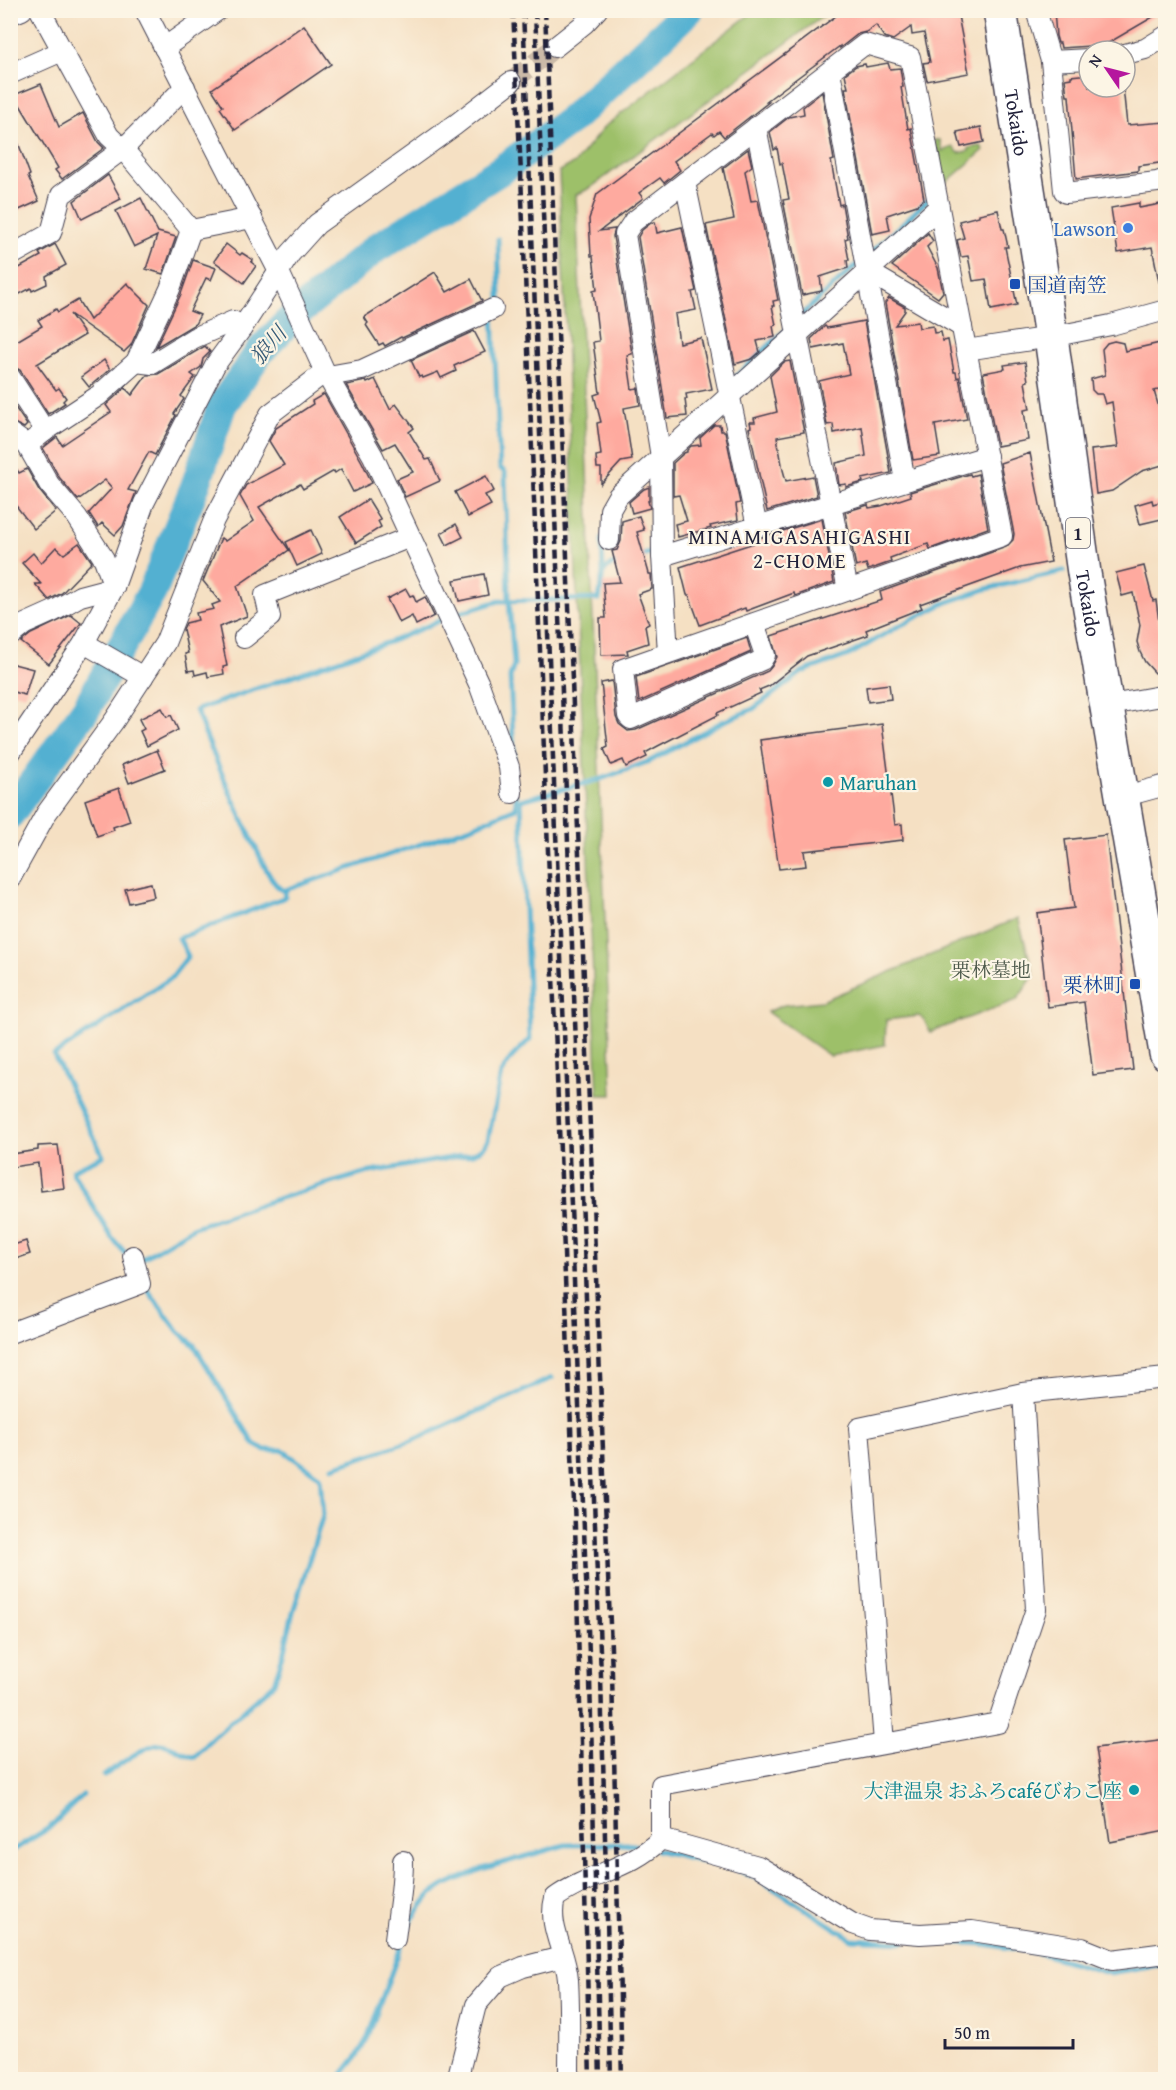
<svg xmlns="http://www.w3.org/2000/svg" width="1176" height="2090" font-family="'Gentium Book Plus','Noto Serif JP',serif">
	<rect width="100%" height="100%" fill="#fcf5e5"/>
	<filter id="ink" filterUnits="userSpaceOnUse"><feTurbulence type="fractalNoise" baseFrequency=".0167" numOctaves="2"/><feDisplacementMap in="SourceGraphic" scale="12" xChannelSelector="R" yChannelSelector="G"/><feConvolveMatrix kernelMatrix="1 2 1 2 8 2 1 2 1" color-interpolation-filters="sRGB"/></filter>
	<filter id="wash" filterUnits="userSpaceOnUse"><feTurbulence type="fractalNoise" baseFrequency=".008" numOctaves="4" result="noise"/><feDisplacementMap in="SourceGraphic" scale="24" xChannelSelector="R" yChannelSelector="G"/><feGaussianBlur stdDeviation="1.35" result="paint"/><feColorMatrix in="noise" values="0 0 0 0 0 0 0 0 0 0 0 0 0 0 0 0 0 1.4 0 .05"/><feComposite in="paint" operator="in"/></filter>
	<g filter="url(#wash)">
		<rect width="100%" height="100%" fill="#f5e0c3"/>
		<g fill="#9dc069" stroke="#607152" stroke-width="1.5">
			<path d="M754,11H830L590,188L576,195L612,1095H598L559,171L575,163L604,127Z"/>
			<path d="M934,140H940L942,151L953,147L959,153L969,151V148L981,146L984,150L941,187Z"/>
			<path d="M1018,918L1034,975L1017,1000L930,1032L924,1020L919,1016L886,1020L885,1045L830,1056L767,1012L784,1005L822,1001Z"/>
		</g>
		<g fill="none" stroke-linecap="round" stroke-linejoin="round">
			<g stroke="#53b0d1" stroke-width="5">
				<path d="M868,255L929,199"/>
				<path d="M497,306L500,298L498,239"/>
				<path d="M493,314L500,468L505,472L509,600L514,665L510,677L514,757"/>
				<path d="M799,317L861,261"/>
				<path d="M731,381L790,326"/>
				<path d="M637,557L657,551"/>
				<path d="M603,572L611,565L620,562"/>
				<path d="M283,891C269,881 262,860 254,844C233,800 213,756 196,710L392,641L453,615L499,601L599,599L603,572L602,539"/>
				<path d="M128,1256L112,1238L73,1173V1170L103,1156L54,1055L171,978L188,956L179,938L283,898L285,896V890L471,827L516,808V796"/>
				<path d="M140,1260L194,1227L280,1198L365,1173L472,1154L483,1148L488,1140L501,1073L512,1057L530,1039L521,800L601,779L650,761L722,722L753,709L802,672L849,655L899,626L945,603L986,589L1064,571"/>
				<path d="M144,1285L178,1331L194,1345L254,1444L265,1450H282L319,1476"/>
				<path d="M333,1467L414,1440L552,1378"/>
				<path d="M104,1776C115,1767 148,1743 161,1744C174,1745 183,1755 195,1757L208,1742L274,1683L283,1655L293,1612L323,1515L320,1476"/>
				<path d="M657,1850L736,1869L760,1880L852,1939L904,1942"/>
				<path d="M10,1852L49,1828L83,1795"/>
				<path d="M941,1942L985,1944L1039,1953L1109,1973L1166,1963"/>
				<path d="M338,2080L357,2056L367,2039L410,1922L430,1895L445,1885L482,1869L565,1845L629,1844L642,1847"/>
			</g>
			<path stroke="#53b0d1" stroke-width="30" d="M10,814L86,709L152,592L196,484L222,405L261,350L295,315L376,248L498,172L571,120L689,10"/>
		</g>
		<g id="blocks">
			<g fill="#feaa9f">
				<path d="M844,10H957L969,73L927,81L923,63L930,62L924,33L912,35L911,27L893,40L884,37L876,25L866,32L858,34L840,48V46L765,102L770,101L724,137L719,131L714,135L712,133L674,161L680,170L664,183L660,178L639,193L643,198L600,231L615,229L613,236L632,354L627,355L632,389L638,388L640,405L624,408L632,460L621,462L601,484V468H597L596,456L601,455L597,423L601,422L594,395L600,393L593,342L599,341L593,291L597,290L593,256H591L589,219L597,194Z"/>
				<path d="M1054,10H1165L1105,45L1061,48L1060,43H1058L1056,36Z"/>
				<path d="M304,25L331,64L235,130L220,108L223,106L212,89Z"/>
				<path d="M888,63L890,69L900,68L903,87H901L908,129L911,128L924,199L917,205L887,215L890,230L872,234L845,88H848L845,74L856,66L865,64L866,67Z"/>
				<path d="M1089,74V87H1123L1127,125L1166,122V162L1138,166V171L1076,179L1069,96H1067L1065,79L1071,78V76Z"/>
				<path d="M41,84L59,127L83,113L98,142L104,148L62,179L55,170L58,168L14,95Z"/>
				<path d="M822,92L834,160L831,161L839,205L842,204L848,238L845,239L849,260H847L848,268L820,277L822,291L802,295L783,200L789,199L782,163L780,164L777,148L774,150L770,132L789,117L804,114L803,107Z"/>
				<path d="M10,126H12L30,175L28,176L39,201L10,214Z"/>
				<path d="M981,127L984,142L961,147L957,132Z"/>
				<path d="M748,149L752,166L745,171L751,201L758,200L778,300L773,301L774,306H772L776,325L773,326L775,337L757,341L760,352L752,359L735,364L706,225L734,219L723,168Z"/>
				<path d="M108,175L121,199L82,219L74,201Z"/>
				<path d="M141,198L158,232L176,237L163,274L146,269L157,236L134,247L116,211Z"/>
				<path d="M1139,203V208L1166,203V282H1159L1152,247L1118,253L1111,208Z"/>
				<path d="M998,210L1002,229H1004L1008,247H1005L1017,305L991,310L986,279L973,281L968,256L961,257L957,240L964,238L959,221L979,216V214Z"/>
				<path d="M655,222L657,233L682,227L696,291L692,292L696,310L675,314L679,343L701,338L712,389L686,394L687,399H685L687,416L667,418L638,237L642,230L651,223Z"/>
				<path d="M928,233L933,241L927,247L938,268L943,292L938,298L892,266Z"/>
				<path d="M55,244L66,265L46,276L47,284L32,291L31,288L10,299V273L41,256L39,253Z"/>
				<path d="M226,244L240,255L242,253L253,260L251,262L256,266L244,283L214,261Z"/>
				<path d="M193,260L216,268L211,280L206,278L190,311L200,315L195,324L156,347L181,294Z"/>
				<path d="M435,272L447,292L471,279L482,301L402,338L401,337L385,346L383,343L379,345L366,325L368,323L364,317Z"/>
				<path d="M127,283L149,305L131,345L124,352L70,314L85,335L37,364L56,390L59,388L66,398L63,401L65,403L48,414L20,370L10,365V345L42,326L38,320L56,309L58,312L78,300L90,320Z"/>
				<path d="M889,298L905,307V311L895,325L918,322L919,328L933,326L934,333L941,332L943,341L948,340L954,372H956L957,378L959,377L967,419L935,425L940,456L913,460L885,303Z"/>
				<path d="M864,321L891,473L862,479L863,482L846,487V484L839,485L836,463L866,456L862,427L834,433L833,424L827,425L819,381L849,374L843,343L813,349L811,339L825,326L827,328Z"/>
				<path d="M474,331L485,352L454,366L456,371L441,378L438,372L423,378L422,376L419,377L411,360Z"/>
				<path d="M1114,341L1123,343L1125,351L1160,343L1166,368V388L1154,391L1166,431V464L1142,471L1112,491L1096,494L1091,450L1118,447L1112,402L1105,404L1102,394H1096L1092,390L1091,379L1105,375L1102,349L1107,343Z"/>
				<path d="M205,346L210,352L203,359L201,367L191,374L195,377L181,396L184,399L174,414L176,415L155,455L149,452L128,490L136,492L123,526L115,535L102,523L98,527L89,513L112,488L105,480L78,500L59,477L43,448L57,437L62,445L111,412L106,405L125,388L132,395L147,375L158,374Z"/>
				<path d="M104,360L110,369L89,387L81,377Z"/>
				<path d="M790,361L804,432L777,437L783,470L786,481L813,476L817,496L767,511L749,428L751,427L750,422H755L754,418L777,412L770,376L784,362Z"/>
				<path d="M1025,362L1028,381L1025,382L1030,409L1024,410L1028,440L997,446L983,373L1005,369L1004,365Z"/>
				<path d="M375,379L390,409L396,404L414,428L409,432L426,460L430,459L440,481L405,497L397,479L413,472L395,443L383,449L346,385L366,381L367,383Z"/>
				<path d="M324,394L362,462L372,483L353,492L341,469L335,473L334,471L303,489L300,484L259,507L289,550L237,586L247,616L219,627L227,666L223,667L224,674L208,677L207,672L195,675L194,670L188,671L185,654L188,653L183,629L186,623L198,620L196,613L214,609L212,605L220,602L203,581L221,538L225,541L254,521L240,496L246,485L284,465L269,441L276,428L313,404L312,401Z"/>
				<path d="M10,400L27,425L24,428L10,421Z"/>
				<path d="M714,425H720L721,431H725L740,503L736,504L738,520L710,526L711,528L678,537L675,524L687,521L679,495L673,496V463L684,453L687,452V450L691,446L701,445L700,438Z"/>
				<path d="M1030,453L1051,562L1020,568L920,604L922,608L866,630L868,635L807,656L769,686L759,690L761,693L717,713L718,715L658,746L645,753L647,757L626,767L623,760L611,765L604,749L608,747L601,683L612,681L616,717L619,724L628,731L636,730L768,671L772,666L777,657L771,636L882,600L880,592L1006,547L1013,540L1014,534L1000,463Z"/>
				<path d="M10,459L19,473L27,469L39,490L56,511L34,529L10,498Z"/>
				<path d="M970,474L971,476L978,474L988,528L930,549L928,544L890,558L891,562L868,570L866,564L856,567L845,512L868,505L869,508L881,506L911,496L910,492Z"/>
				<path d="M486,476L494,491L485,495L491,505L468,517L455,492Z"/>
				<path d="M649,487V501H648L650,508L632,513L629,502L644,489Z"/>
				<path d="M368,499L381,520L378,521L381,527L356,543L340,517Z"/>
				<path d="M1152,500L1153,504L1166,500V518L1140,524L1135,505Z"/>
				<path d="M639,516L644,530L637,532L648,570L649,574H651L652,589L638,594L649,624L645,626L648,643L627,650L628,654L601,655L600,618H606L603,583L620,582L612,551L617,550L621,541L622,521Z"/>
				<path d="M822,519L834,582L795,596L794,593L746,611L745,608L700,625L689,595H687L680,567L754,543L753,540Z"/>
				<path d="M456,524L463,537L447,545L441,533Z"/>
				<path d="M311,530L322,554L297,566L286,542Z"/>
				<path d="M79,543L92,562L62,593L49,600L35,584H41L22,563L33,553L41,563L56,547L64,554Z"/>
				<path d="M1144,566L1153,601L1156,600L1166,672L1155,673L1145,662L1140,652L1137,642L1140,625L1133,593L1122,596L1116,573Z"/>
				<path d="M484,574L488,595L459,601L454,580Z"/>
				<path d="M406,589L410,596L413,595L416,602L425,597L434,616L416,625L412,616L399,623L387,599Z"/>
				<path d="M71,615L81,623L49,664L21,642L31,634Z"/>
				<path d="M747,638L751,652L639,702L636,677Z"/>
				<path d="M10,663L33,669L25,695L10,691Z"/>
				<path d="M889,684L891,699L868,702L866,687Z"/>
				<path d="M162,708L167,717L171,715L178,730L147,746L140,731L144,729L139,719Z"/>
				<path d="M882,724L895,825L902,824L903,840L804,851L806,866L779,869L760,740Z"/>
				<path d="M157,750L165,769L129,783L122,765Z"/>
				<path d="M119,788L130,821L113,827L114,830L97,836L85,800Z"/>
				<path d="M1106,835L1133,1070L1093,1075L1084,1002L1048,1007L1037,913L1074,908L1065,840Z"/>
				<path d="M151,883L154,897L129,903L125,889Z"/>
				<path d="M58,1145L64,1188L41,1191L38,1163L13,1167L12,1154L38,1150V1146Z"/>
				<path d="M26,1241L30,1254L10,1261V1246Z"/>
				<path d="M1166,1739V1831L1110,1842L1096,1748Z"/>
			</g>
		</g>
	</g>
	<g filter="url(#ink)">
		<use href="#blocks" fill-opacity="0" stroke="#423e4f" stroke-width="1.5"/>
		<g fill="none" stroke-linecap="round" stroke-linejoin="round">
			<path stroke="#cbbaa8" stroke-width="20" stroke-dasharray="20 10" stroke-linecap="butt" d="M511,82L555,47"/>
			<g stroke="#423e4f" stroke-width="22">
				<g id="minor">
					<path d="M40,10L109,136L123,149L191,230"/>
					<path d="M145,10L279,272L325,372L373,456L479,684L509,767L512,793"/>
					<path d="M1036,10L1051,61L1089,59"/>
					<path d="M10,13L12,14L22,10"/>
					<path d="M555,47L584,24L597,10"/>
					<path d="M164,48L218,10"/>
					<path d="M1125,54L1145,49L1166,36"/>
					<path d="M1051,61L1064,191L1066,193L1157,182L1166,179"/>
					<path d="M830,71L905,481"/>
					<path d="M10,74L62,51"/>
					<path d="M756,127L848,590"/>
					<path d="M685,182L757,527"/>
					<path d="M191,230L252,218"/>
					<path d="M10,256L51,233L61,195L123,149L185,87"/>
					<path d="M867,271L962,327"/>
					<path d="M966,350L1051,337L1111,325L1166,310"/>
					<path d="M136,362L152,364L194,338L233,321L242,328"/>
					<path d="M328,376L362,370L493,309"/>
					<path d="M10,377L45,431"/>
					<path d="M10,433L27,445L49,484L77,517L104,559L114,587L80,596L54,611L25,624L10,636"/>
					<path d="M27,445L45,431L98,396L136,362L170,289L191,230"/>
					<path d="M609,540L610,510L618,496L939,207"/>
					<path d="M662,556L987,456"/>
					<path d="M244,638L270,617L265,595L410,537"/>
					<path d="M84,643L143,677"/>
					<path d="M668,653L662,556L661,457L625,234L633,222L865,44L910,57L1002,536L623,669L628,716L631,719L762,660L765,655L754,623"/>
					<path d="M1105,706L1166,695"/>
					<path d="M10,753L84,643L114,587L144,503L215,365L242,328L290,254L317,224L455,125L511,82"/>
					<path d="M1122,797L1166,785"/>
					<path d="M10,879L46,814L114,721L165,643L214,520L270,414L325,372"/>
					<path d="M10,1333L140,1284L133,1256"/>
					<path d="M884,1743L859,1428L1023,1393L1166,1378"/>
					<path d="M661,1839L758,1866L853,1924L870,1930L920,1934L972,1931L1082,1948L1112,1960L1166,1953"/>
					<path d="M395,1939C398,1913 403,1888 403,1861"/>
					<path d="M457,2080L476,2005L500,1977L523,1967L562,1957"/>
					<path d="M569,2080C569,2047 570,2013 568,1980C566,1951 547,1927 555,1898C588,1874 632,1868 661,1839V1785L998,1723L1036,1609L1023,1393"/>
				</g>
			</g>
			<g stroke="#423e4f" stroke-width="36">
				<g id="trunk">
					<path id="s1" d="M1000,10L1051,337L1084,573L1166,1053"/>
				</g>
			</g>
			<use href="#minor" stroke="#fff" stroke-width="20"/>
			<use href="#trunk" stroke="#fff" stroke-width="33"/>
			<g stroke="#22223b" stroke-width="4.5" stroke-dasharray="9 4.5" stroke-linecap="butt">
				<path d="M513,10L521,174L576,1553L590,2080"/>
				<path d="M523,10L590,1679L600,2080"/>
				<path d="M535,10L601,1676L611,2080"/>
				<path d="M545,10L612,1674L622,2080"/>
			</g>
		</g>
	</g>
	<circle fill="#3f7fe0" stroke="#fcf5e5" stroke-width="2" cx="1128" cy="228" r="6"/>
	<g fill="#1a4fb4" stroke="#fcf5e5" stroke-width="2">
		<rect x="1009" y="278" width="12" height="12" rx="3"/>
		<rect x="1129" y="978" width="12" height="12" rx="3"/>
	</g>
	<g fill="#0f9aa8" stroke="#fcf5e5" stroke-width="2">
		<circle cx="828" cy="782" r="6"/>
		<circle cx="1134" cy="1790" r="6"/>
	</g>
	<g text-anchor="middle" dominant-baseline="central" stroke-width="4.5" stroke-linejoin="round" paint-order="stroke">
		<rect fill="#fcf5e5" stroke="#63616e" stroke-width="1.5" x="1066" y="518" width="24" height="30" rx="4.5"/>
		<g font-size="18" font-weight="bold" fill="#22223b">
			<text x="1078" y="533">1</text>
		</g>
		<g font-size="20" fill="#22223b" stroke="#fcf5e5">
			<text stroke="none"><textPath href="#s1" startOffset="114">Tokaido</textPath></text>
			<text stroke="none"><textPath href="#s1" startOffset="600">Tokaido</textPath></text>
		</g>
		<g font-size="20" fill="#366cbe" stroke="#fcf5e5" text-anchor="end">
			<text x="1116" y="228">Lawson</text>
		</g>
		<g font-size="20" fill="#164399" stroke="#fcf5e5" text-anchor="start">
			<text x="1027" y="284">国道南笠</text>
			<text x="1123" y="984" text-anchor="end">栗林町</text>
		</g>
		<g font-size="20" fill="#0d838f" stroke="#fcf5e5" text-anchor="start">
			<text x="840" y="782">Maruhan</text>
			<text x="1122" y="1790" text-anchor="end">大津温泉 おふろcaféびわこ座</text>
		</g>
		<g font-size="20" fill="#4d594b" stroke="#fcf5e5">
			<text x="991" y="969">栗林墓地</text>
		</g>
		<g font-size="21" font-style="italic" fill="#365b77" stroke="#fcf5e5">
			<text transform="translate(268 345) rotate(-49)">狼川</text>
		</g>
		<g font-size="21" letter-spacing="1.5" fill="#22223b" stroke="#fcf5e5">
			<text x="800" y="536">MINAMIGASAHIGASHI<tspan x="800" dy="24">2-CHOME</tspan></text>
		</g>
	</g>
	<rect width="1176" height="2090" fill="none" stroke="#fcf5e5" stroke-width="36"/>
	<g transform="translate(1107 69) rotate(305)"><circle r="28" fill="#fcf5e5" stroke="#a5a1a1" stroke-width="1.5"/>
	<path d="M0-4.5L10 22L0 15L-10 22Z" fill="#b5179e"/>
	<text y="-9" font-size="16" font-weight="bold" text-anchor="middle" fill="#22223b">N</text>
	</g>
	<path d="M945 2039v9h128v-9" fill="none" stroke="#22223b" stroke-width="3"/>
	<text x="954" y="2039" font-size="18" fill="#22223b" stroke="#fcf5e5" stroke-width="4.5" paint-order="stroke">50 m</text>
</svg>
